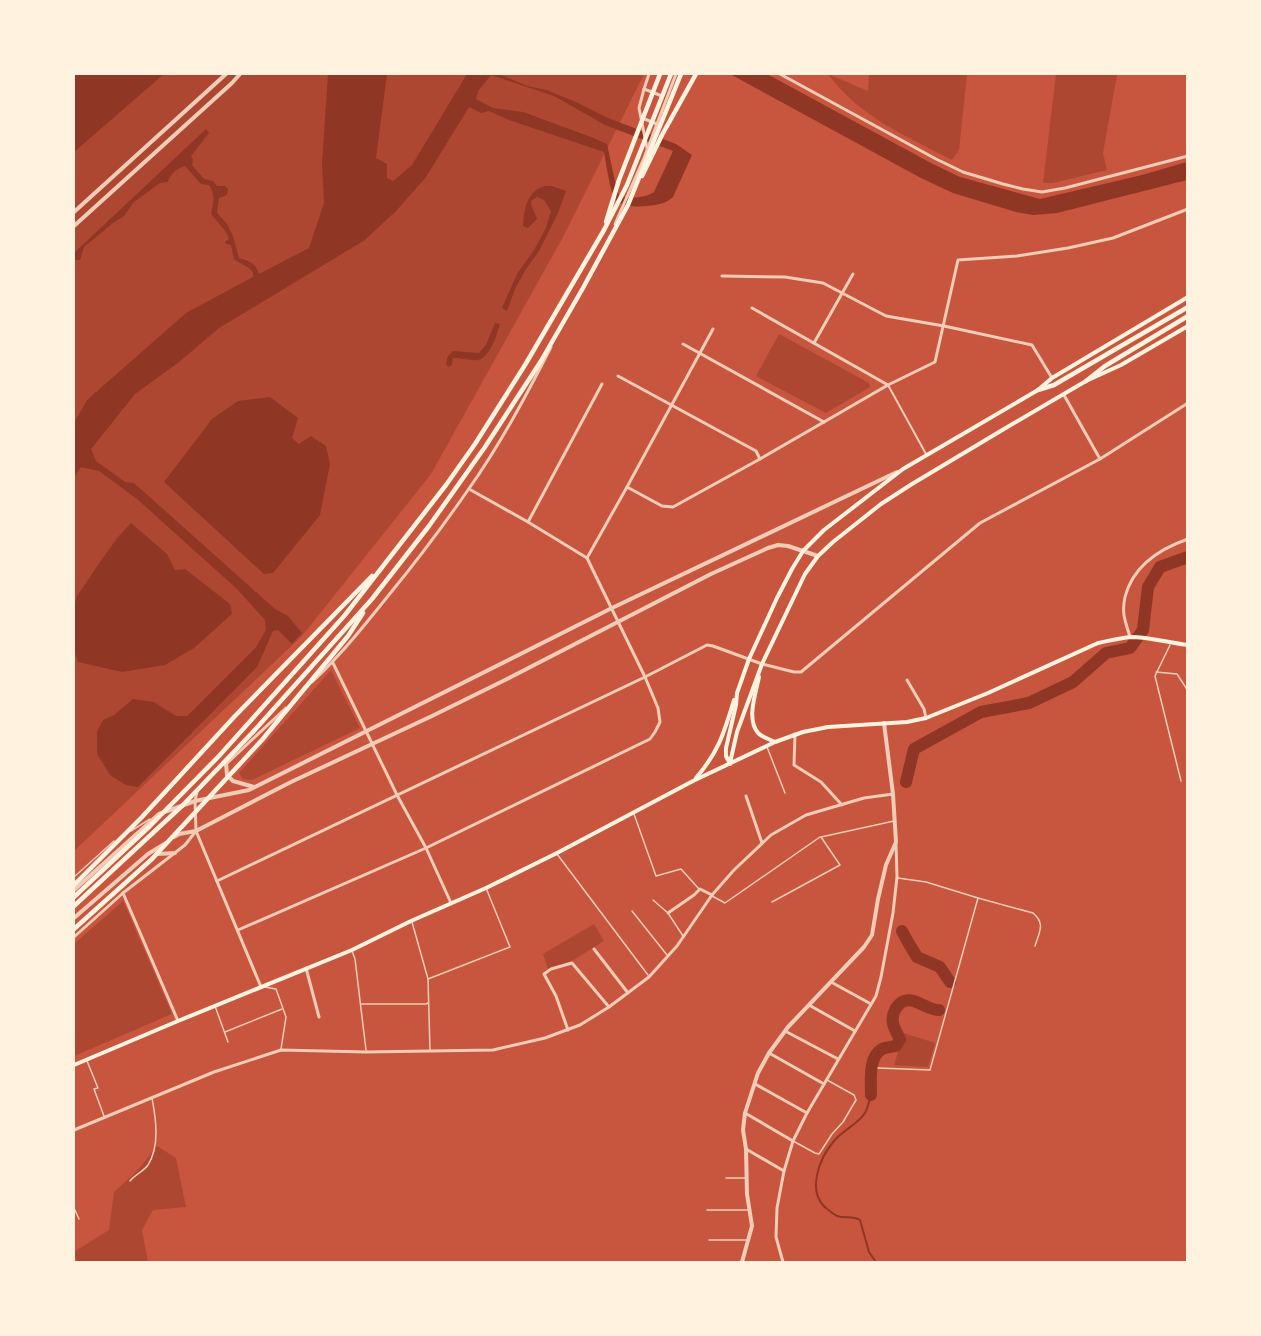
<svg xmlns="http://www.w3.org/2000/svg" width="1261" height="1336" font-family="'Nunito Sans',sans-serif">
	<rect width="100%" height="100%" fill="#c8553d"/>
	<g fill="#ae4732">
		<path d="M74,74H644L563,237L431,474L302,636L74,851Z"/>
		<path d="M828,74L868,91L869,74H967L959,150L952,160C908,137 858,116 828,74Z"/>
		<path d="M1056,74H1112L1117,75L1103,153L1107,170L1053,183H1043Z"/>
		<path d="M779,334L869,383L870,387L826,413L756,376Z"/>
		<path d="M331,670L360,728L252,780L243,779L239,773Z"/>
		<path d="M123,901L172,1014L74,1056V944Z"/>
		<path d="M594,924L604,941L572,961L548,969L543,954Z"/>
		<path d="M904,1033L935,1043L928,1067L894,1065Z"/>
		<path d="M157,1146L176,1158L186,1207L153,1210L142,1230L148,1262H77L74,1252L109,1230L114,1192L137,1171Z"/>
	</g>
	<g fill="#8f3625" fill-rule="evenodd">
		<path d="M74,74H164L74,152Z"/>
		<path d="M328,74H387L376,158L387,164V178L393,181L412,165L467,74H499L527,86L547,90L578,103L608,118L676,144L692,155L673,197C666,204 656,205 647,206C637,207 621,207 615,199C610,192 606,162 604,152L509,120L489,111L481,113L469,107L426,177L397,210L365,240L219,328L179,362L135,394L91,449L96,461L125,482L134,483L275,609L288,616L302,633L292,644L278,630L273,631L257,667L138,787L126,785L110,775L97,754V731L103,720L114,715L133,699L154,702L176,716H187L256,647L266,630L265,620L237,589L137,499L99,471L81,467L74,478V423L87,400L186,313L253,277V272C247,265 240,264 234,259L231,245L226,244L225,242L229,239L226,232L211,214C213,202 216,196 209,185L201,184L185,166C176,169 171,173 168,182L160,183L133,203L124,216L113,223L84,247L80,260H74V253L206,129L209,133L191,156L193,160L192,165L204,179L213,181L217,186H225L228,189L227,195L219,198L217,213L227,224L233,236L239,258C249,261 256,263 259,274L309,248L324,203L322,164ZM491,75L554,96L605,125L673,151L654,192C646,198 629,199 620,196L617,191L607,144L591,137L523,112L493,108L476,99L478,91Z"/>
		<path d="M730,74H767L931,163L960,177L1040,199L1142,175L1187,162V180L1057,213L1033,215L1016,212L953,193L921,178Z"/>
		<path d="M552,186L566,191L558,213L539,251L526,269L515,289L507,311L502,308L517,274L534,250L546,228L551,211L544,200L537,197L531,201C531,209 535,212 537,219L528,228L523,226C524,211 526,193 542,187C545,185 549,186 552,186Z"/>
		<path d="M495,323L500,324C497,334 490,358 478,360C471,361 461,358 453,358L452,365L448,367L446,364L448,356L453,351L479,353L486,345Z"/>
		<path d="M270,397L298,418L292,438L299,444L311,436L326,446L330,464L320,515L273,573L264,574L164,482L212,419L238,401Z"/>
		<path d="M131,523L167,554L175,570L185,569L230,604L232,614L194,648L165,665L122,672L78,662L74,651V606L77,596L100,562L118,537Z"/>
	</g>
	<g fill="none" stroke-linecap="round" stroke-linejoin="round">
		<path stroke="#8f3625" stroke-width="2" d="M871,1095C869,1101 868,1108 865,1113C857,1125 843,1130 834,1141C820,1157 806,1191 826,1208C829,1210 834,1215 837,1216C846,1219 851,1215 860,1220L869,1252L876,1262"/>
		<g stroke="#8f3625" stroke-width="12">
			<path d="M906,782L914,749L981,712L1029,703L1073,682L1106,653L1130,648L1143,630L1148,587L1160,567L1188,557"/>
			<path d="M902,931L909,944L917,957L940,967L950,982"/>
			<path d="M871,1095C871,1081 868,1057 882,1049C886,1047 892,1047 896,1046L900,1039C894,1028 889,1020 896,1008C909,989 925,1011 939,1010"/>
		</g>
		<g stroke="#f1ccb7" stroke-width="1.5">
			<path d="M1170,645L1155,676L1181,781"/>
			<path d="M1156,672L1177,674L1188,691"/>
			<path d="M767,747L785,793"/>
			<path d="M634,814L656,876L681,869L699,889"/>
			<path d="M131,831L150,819"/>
			<path d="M557,854L648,975"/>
			<path d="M74,877L114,841"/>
			<path d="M712,896L725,903L820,837"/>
			<path d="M978,898L1033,913C1046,924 1039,932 1035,946"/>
			<path d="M653,900L668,913L683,936"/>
			<path d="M772,902L840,865L821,837L894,821"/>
			<path d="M632,911L667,955"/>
			<path d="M412,922L428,979L430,1050"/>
			<path d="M352,951L355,959L366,1050"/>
			<path d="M428,979L510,947L486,888"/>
			<path d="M265,987L276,989L286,1017L281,1049"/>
			<path d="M361,1004H426L428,1003"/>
			<path d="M215,1006L228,1042"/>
			<path d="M225,1032L282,1009"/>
			<path d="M87,1061L98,1088L94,1089L104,1116"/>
			<path d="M878,1068L930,1070L978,898L926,882L898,878"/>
			<path d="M793,1141L815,1153L819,1154L832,1134L843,1122L856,1100L854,1095L827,1080"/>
			<path d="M726,1178H747"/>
			<path d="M130,1181C134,1175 143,1172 148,1165C160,1146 156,1119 152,1098"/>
			<path d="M74,1208L79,1219"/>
			<path d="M707,1210H748"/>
			<path d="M709,1240H747"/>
		</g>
		<path stroke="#f1ccb7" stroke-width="2" d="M888,385L926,454"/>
		<g stroke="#f1ccb7" stroke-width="3">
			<path d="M780,74L936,159L963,172L1003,184L1023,189L1042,192L1065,188L1188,156"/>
			<path d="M644,89L662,96"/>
			<path d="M642,118L657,124"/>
			<path d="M647,148L639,108L644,89L649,74"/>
			<path d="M615,224L644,158L676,74"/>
			<path d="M722,276L785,277L823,283L886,316L944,326L1032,345L1052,378"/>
			<path d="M752,308L888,385"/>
			<path d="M814,343L853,274"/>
			<path d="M683,344L824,422"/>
			<path d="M618,376L756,451L760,459"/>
			<path d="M1064,395L1100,459"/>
			<path d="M627,487L662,506L673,507L760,459L888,385L935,362L958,260L1017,256L1068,248L1113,238L1188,209"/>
			<path d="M528,522L602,384"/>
			<path d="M587,558L627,487L713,329"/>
			<path d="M1130,637C1128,630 1125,622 1124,615C1123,609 1124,602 1125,597C1133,566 1159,549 1188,539"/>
			<path d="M333,663L397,795L426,848L451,903"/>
			<path d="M907,680L924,709L926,718"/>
			<path d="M312,682C340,656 364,626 388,596C416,562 443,526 468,490C500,445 526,396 551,347"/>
			<path d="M795,734L794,765L821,782L842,805"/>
			<path d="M225,765L286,708"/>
			<path d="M746,796L762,843"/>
			<path d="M196,831L261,987"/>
			<path d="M217,881L645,677L707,645L713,646L762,664L794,672H801L980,523L1100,459L1188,403"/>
			<path d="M123,893L178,1021"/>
			<path d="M668,913L694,895L700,889L712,895"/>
			<path d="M238,930L426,848L650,739L655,732L660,722L658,708L645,677L587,558L528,522L469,489"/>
			<path d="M74,937L123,893L185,845L196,831L195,801L197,792"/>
			<path d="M594,949L628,993"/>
			<path d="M306,968L319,1017"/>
			<path d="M831,982L871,1004"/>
			<path d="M809,1005L855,1031"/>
			<path d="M568,1030L556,996L544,974L551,969L572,963L609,1007"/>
			<path d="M785,1031L838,1059"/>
			<path d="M769,1053L824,1084"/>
			<path d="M755,1084L807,1113"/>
			<path d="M745,1113L793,1141"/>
			<path d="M74,1130L214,1072L281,1050L366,1052L493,1050L545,1038L580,1025L609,1007L649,977L677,946L712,895L734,870L771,835L806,815L864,798L893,794"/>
			<path d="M746,1149L784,1171"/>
			<path d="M783,1262L776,1237L777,1208L784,1171L793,1141L807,1113L876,996L881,977L893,913L897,877L896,844"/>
		</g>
		<g stroke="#f1ccb7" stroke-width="4">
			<path d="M74,212L226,74"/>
			<path d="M74,226L232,83L240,74"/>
			<path d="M226,763L227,775L233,781L254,787"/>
			<path d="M174,837L179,834L196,831L291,782L432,716L503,681L711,574L768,548L778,545L788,546L818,556"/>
			<path d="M158,854L175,853"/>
			<path d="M74,890L159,814L195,801L249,790L612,608L897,472"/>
			<path d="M74,918L148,854L166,843"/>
			<path d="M742,1262L752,1226L747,1194L746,1149L743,1130L745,1113L758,1073L769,1053L788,1027L864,947L872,935L878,899L886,865L896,842L893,794L884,723"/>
		</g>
		<g stroke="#fff3e0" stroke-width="4">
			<path d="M759,677C756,693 746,719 758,733C762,737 769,739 775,742"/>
			<path d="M730,763L737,732L762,664L805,574L818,556L833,542L881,504L912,484L1004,429L1086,381L1121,365L1188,326"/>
			<path d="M730,764L726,756V748L736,705L737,693L749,659L777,598L792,569L803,551L824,530L903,469L1038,390L1052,378L1188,297"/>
			<path d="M696,778C719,751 724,733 734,700"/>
			<path d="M74,1065L178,1021L352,950L411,921L486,888L557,853L693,781L775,742L803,732L828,727L907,722L926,718L988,693L1098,643C1108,641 1120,638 1131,637C1150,637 1169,643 1188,645"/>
		</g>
		<g stroke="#fff3e0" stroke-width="4.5">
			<path d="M1086,381L1105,366L1188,316"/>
			<path d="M1038,390L1054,385L1188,307"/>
		</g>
		<g stroke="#fff3e0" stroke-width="4.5">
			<path d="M642,176L662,135L696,74"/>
			<path d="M606,222L619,180L660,74"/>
			<path d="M74,885L142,817L235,716L372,576"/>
			<path d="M74,897L150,826L219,756L345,615L446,485L475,444L525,365L604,230L627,185L671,74"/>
			<path d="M74,906L183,805L252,733L372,599L429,526L485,447L541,361L583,288L628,205L681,74"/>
			<path d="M74,929L152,859L262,740L348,636L363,613"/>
		</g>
	</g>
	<rect width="1261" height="1336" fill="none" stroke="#fff3e0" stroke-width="150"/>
</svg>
